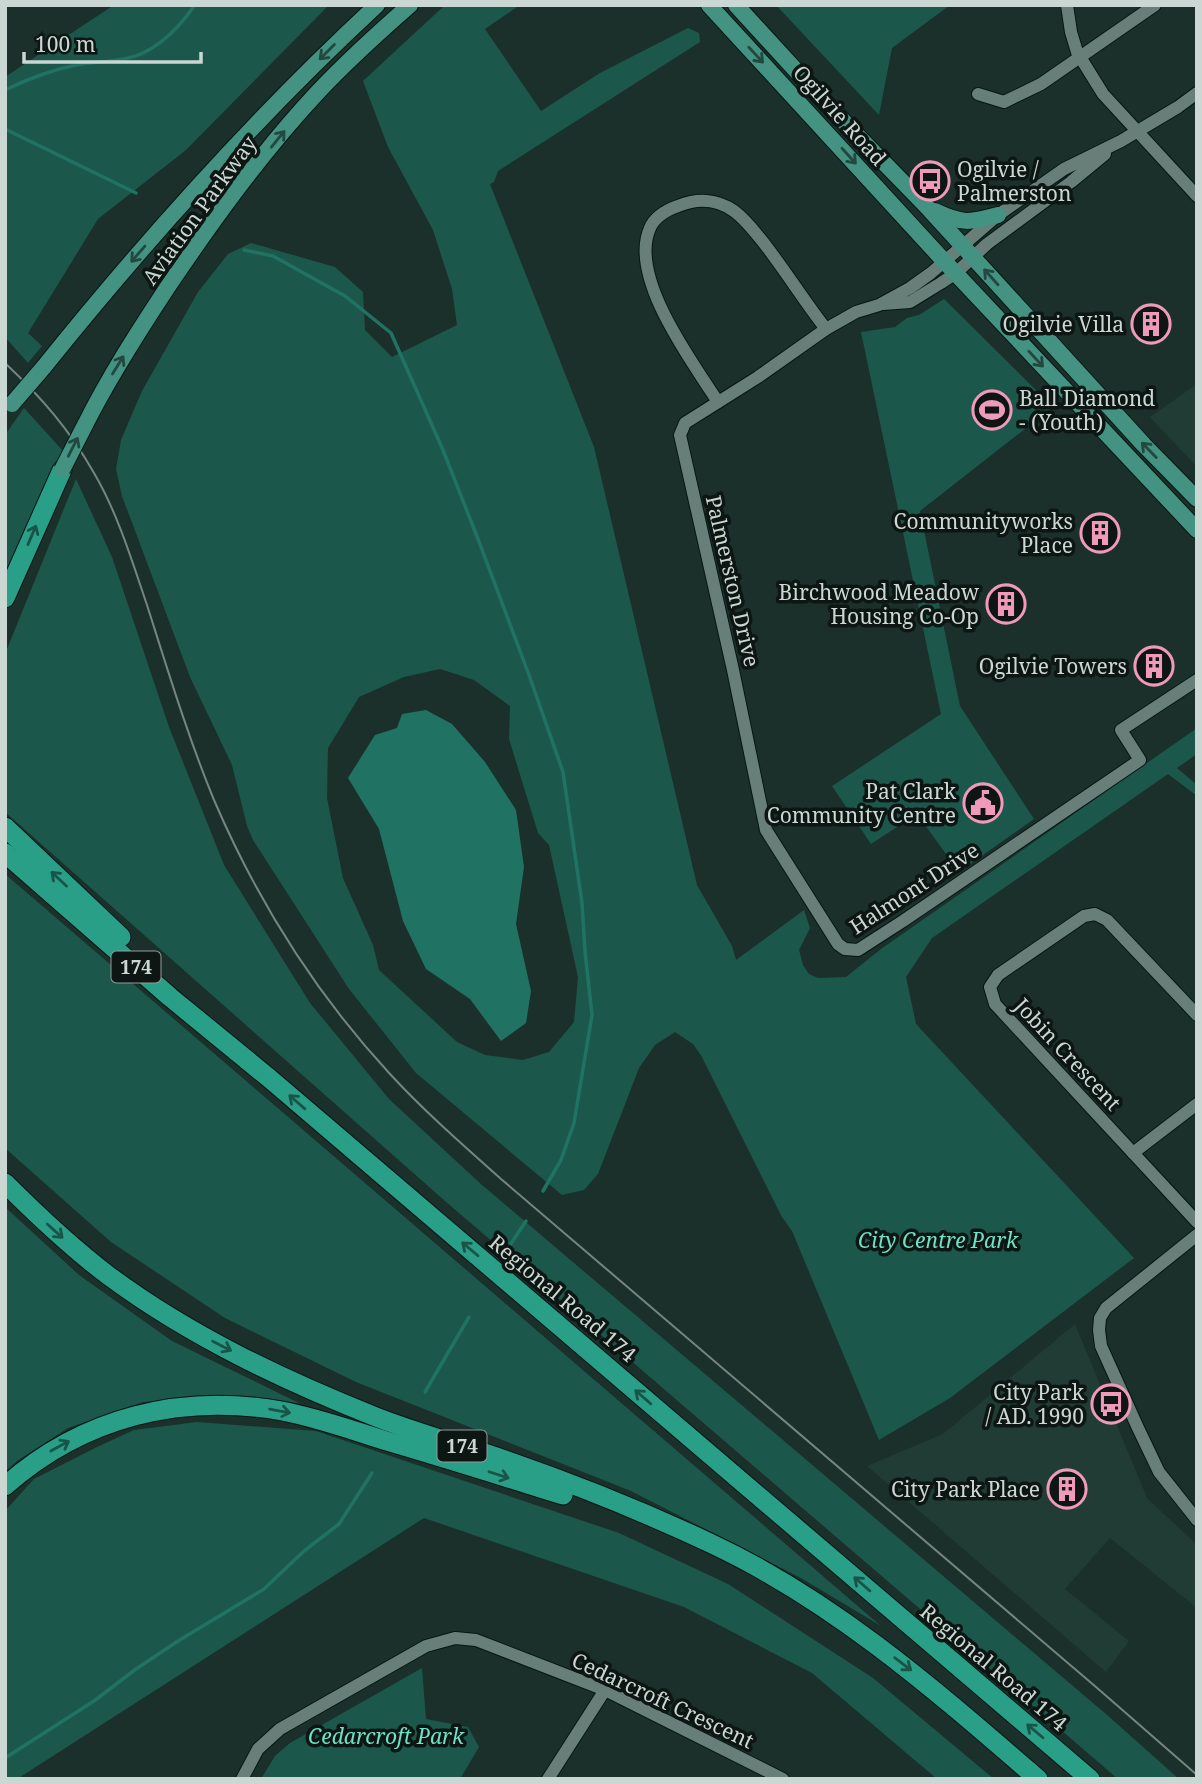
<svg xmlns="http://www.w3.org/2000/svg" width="1202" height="1784" font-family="'Noto Serif',serif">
	<rect width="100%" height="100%" fill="#1b302b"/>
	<g fill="#203c35">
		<path d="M1197,384V467L1150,417Z"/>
		<path d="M1075,1324L1147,1498L1197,1545V1608L1110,1538L1065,1589L1129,1641L1106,1672L867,1466L943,1434Z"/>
	</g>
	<g fill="#1c574b" fill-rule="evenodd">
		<path d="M114,5H329L186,150L98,219L28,333L42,346L28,363L5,337V77Z"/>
		<path d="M445,5H520L485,29L541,111L600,73L688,28L699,33L700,42L498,171L494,182L490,184L594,447L697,885L732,946L736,960L804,910L810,928L799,950L803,965L809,974L818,978L846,977L881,949L1197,728V754L1177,768L1197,785V796L1168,774L932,938L906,977L916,1024L1134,1258L950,1398L879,1440L792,1231L782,1217L702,1057L693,1044L675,1032L655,1045L639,1068L598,1174L584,1190L562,1195L416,1073L349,989L253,840L247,826L232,765L190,677L122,496L116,469L121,440L142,391L198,292L228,254L251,243L335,267L363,292L365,330L392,357L457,325L452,289L433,230L388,147L363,81ZM440,669L474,680L510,706L509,739L538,833L549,845L578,977L574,1022L549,1052L523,1060L485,1055L457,1042L379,970L373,945L343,878L327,798L328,748L359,697L404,677Z"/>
		<path d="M776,5H950L892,48L879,115Z"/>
		<path d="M944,299L1053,407L920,511L960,706L1034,819L959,872L917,814L871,844L832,786L941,714L861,332L895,327L907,318L919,315Z"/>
		<path d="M24,408L63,451L5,575V435Z"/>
		<path d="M76,479L112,557L169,727L224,865L310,1003L389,1099L482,1185L1106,1714L1179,1779H1118L445,1201L5,812V654Z"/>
		<path d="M5,874L881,1626L801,1578L631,1491L356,1382L225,1318L111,1242L5,1148Z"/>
		<path d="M5,1207L79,1275L172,1341L299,1403L233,1396L143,1402L68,1428L17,1461L5,1472Z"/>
		<path d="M197,1422L316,1431L619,1533L728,1584L873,1678L994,1779H937L812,1673L684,1607L424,1518L17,1779H5V1511L34,1479L97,1447L134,1430Z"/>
		<path d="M422,1668L426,1719L468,1727L479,1747L460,1779H261L275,1756L290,1743Z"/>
	</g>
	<path fill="#207363" d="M426,710L452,724L485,762L516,810L524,867L516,924L531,991L526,1023L501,1041L470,999L426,969L403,921L379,829L348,778L375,735L397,728L402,714Z"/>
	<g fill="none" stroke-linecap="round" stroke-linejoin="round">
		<g stroke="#207363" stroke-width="3.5">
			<path d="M5,90C28,79 51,70 76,65C92,62 108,62 124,59C154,54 178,29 195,5"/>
			<path d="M5,129L136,193"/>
			<path d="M244,250L273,256L345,296L391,333L443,450L478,539L529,675L563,772L582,903L585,951L592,1015L574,1123L561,1160L543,1191"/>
			<path d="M510,1245L526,1221"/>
			<path d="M425,1392L469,1317"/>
			<path d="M5,1758L94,1701L136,1669L178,1641L264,1589L304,1551L339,1524L372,1473"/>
		</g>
		<g stroke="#041713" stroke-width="14">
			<g id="minor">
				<path d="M1067,5L1071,32L1077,52L1103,94L1197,196"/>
				<path d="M1197,93L1178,107L1121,141L1064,169L998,215L931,273L910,288L879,305L856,312L826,329L758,377L685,423L680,435L733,670L766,830L838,944L845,949L858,950L903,921L1140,760L1121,730L1197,680"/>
				<path d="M978,94L1004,102L1041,84L1155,5"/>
				<path d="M883,304L910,302L941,283L956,273L987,244L1071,182L1105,154"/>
				<path d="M718,402C693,363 628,277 650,228C655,216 667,210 678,206C697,198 717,199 734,211C745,219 755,232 763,242C785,270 804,301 826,329"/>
				<path d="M1197,1015L1107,920L1095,914L1084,916L998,975L990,987L995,1004L1197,1222"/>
				<path d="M1133,1153L1197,1104"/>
				<path d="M1197,1235L1106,1308L1100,1318L1099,1330L1101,1346L1138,1428L1159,1472L1197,1520"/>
				<path d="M242,1779L258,1749L280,1729L426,1646L455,1638L476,1640L605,1690L783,1779"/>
				<path d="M548,1779L605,1690"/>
			</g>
		</g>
		<g stroke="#041713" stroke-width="18">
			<g id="major">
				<path d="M709,5L944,261L1197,530"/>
				<path d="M736,5L822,99L929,209L1144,445L1197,499"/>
				<path d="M935,211C962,224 969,223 998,215"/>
				<path d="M43,368C146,240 256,117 377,5"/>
				<path d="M85,425C109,377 138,332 167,288C213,220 261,153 317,93C346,62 378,33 410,5"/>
			</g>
		</g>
		<g stroke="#041713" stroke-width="21">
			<g id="highway">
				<path d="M5,598L62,470"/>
				<path d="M5,827L121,937"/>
				<path d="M5,853L170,997L269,1078L1090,1779"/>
				<path d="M5,1183C38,1216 72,1248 109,1276C190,1336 283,1380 376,1417C417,1433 461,1445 502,1459C572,1483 644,1512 710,1543C834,1601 935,1690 1038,1779"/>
				<path d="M5,1486C83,1417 181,1393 282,1411C319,1418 354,1431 390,1442C448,1459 505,1477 563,1495"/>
			</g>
		</g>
		<use href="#minor" stroke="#687f79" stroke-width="12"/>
		<use href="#major" stroke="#439282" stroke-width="16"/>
		<use href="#highway" stroke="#2a9f88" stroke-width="19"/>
		<path stroke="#758681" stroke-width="2" d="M5,363C42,398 69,429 94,473C118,514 132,561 147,605C168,671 188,737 214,800C257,900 317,995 390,1074C425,1112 463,1145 501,1179L1096,1687L1197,1775"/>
		<g stroke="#041713" stroke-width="18" stroke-linecap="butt">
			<g id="major-bridge">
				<path d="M12,404L43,368"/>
				<path d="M62,470L85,425"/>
			</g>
		</g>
		<use href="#major-bridge" stroke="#439282" stroke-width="16"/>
	</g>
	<defs><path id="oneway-shaft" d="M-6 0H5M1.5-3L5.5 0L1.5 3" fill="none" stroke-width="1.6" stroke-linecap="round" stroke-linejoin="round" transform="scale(1.75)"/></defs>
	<g stroke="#23483f">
		<use href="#oneway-shaft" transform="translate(327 52) rotate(135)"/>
		<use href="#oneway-shaft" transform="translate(756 55) rotate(47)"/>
		<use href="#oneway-shaft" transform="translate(278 139) rotate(-51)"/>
		<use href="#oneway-shaft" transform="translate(849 156) rotate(48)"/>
		<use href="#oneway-shaft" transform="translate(138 254) rotate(131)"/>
		<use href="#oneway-shaft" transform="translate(991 277) rotate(-132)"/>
		<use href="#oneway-shaft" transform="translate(1036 359) rotate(47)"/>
		<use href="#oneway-shaft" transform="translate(118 365) rotate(-58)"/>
		<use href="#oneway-shaft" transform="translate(73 447) rotate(-63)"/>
		<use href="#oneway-shaft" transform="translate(1149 450) rotate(-134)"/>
	</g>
	<g stroke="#1a5448">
		<use href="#oneway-shaft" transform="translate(32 535) rotate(-67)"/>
		<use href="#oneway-shaft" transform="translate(59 879) rotate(-137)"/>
		<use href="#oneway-shaft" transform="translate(297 1102) rotate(-139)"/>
		<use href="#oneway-shaft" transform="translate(55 1231) rotate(42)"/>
		<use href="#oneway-shaft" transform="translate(470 1249) rotate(-140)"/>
		<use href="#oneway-shaft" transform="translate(222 1346) rotate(27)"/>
		<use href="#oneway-shaft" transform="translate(643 1397) rotate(-139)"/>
		<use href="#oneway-shaft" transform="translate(280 1411) rotate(10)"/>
		<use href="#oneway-shaft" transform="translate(60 1446) rotate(-29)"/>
		<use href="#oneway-shaft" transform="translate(499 1475) rotate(18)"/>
		<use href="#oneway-shaft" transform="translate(862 1584) rotate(-139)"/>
		<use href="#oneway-shaft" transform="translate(903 1664) rotate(37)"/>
		<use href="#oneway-shaft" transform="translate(1035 1731) rotate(-140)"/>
	</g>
	<defs>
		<g id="bus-ring" transform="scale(2.0125)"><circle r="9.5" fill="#0d1613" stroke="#ef9ab9" stroke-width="1.5"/><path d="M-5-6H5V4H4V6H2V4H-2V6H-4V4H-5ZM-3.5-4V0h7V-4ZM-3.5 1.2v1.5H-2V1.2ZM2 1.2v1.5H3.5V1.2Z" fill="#ef9ab9"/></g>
		<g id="building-ring" transform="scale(2.0125)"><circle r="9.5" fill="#0d1613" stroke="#ef9ab9" stroke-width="1.5"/><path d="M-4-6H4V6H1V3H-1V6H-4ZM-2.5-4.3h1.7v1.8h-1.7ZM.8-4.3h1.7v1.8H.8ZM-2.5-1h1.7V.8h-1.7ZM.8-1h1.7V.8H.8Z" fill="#ef9ab9"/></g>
		<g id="stadium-ring" transform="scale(2.0125)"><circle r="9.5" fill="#0d1613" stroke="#ef9ab9" stroke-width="1.5"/><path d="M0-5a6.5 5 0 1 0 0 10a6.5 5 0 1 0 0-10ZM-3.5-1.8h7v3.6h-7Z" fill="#ef9ab9"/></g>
		<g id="civic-ring" transform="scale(2.0125)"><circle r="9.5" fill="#0d1613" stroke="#ef9ab9" stroke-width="1.5"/><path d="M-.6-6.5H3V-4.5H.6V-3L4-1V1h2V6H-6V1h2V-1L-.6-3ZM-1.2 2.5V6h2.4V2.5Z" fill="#ef9ab9"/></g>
	</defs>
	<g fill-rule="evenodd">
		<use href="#bus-ring" x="930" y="181"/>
		<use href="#building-ring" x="1151" y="324"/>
		<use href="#stadium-ring" x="992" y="410"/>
		<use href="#building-ring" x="1100" y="533"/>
		<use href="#building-ring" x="1006" y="604"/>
		<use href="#building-ring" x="1154" y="666"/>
		<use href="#civic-ring" x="983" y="803"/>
		<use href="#bus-ring" x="1111" y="1404"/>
		<use href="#building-ring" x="1067" y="1489"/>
	</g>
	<g text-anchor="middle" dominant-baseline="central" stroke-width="7" stroke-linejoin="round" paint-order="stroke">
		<g fill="#0d1613" stroke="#929d99" stroke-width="2">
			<rect x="111.5" y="951.5" width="49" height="31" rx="5"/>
			<rect x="437.5" y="1430.5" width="49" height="31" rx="5"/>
		</g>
		<g font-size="19" font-weight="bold" fill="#cbd7d3">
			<text x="136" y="967">174</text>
			<text x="462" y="1446">174</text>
		</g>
		<g font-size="21" fill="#cbd7d3" stroke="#0d1613">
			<text transform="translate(840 115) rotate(48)">Ogilvie Road</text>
			<text transform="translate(199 210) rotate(-54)">Aviation Parkway</text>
			<text transform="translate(733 581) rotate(77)">Palmerston Drive</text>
			<text transform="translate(914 888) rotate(-33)">Halmont Drive</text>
			<text transform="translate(1068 1054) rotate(47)">Jobin Crescent</text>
			<text transform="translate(563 1298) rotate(40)">Regional Road 174</text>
			<text transform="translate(994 1667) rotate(40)">Regional Road 174</text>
			<text transform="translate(663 1700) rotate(25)">Cedarcroft Crescent</text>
		</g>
		<g font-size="21" fill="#cbd7d3" stroke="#0d1613" text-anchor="end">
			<text x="957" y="169" text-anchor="start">Ogilvie /<tspan x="957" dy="24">Palmerston</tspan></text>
			<text x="1124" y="324">Ogilvie Villa</text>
			<text x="1019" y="398" text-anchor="start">Ball Diamond<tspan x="1019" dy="24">- (Youth)</tspan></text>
			<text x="1073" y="521">Communityworks<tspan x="1073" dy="24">Place</tspan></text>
			<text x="979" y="592">Birchwood Meadow<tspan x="979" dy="24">Housing Co-Op</tspan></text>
			<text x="1127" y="666">Ogilvie Towers</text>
			<text x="956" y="791">Pat Clark<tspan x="956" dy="24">Community Centre</tspan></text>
			<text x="1084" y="1392">City Park<tspan x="1084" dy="24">/ AD. 1990</tspan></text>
			<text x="1040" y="1489">City Park Place</text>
		</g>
		<g font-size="21" font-style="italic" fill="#6ee1c7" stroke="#0d1613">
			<text x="938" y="1240">City Centre Park</text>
			<text x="386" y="1736">Cedarcroft Park</text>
		</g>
	</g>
	<rect width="1202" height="1784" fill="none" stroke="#cbd7d3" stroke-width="14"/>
	<path d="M24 52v10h177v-10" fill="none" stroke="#cbd7d3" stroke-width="3.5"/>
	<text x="35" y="52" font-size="21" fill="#cbd7d3" stroke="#0d1613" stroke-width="5" paint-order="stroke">100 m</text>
</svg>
